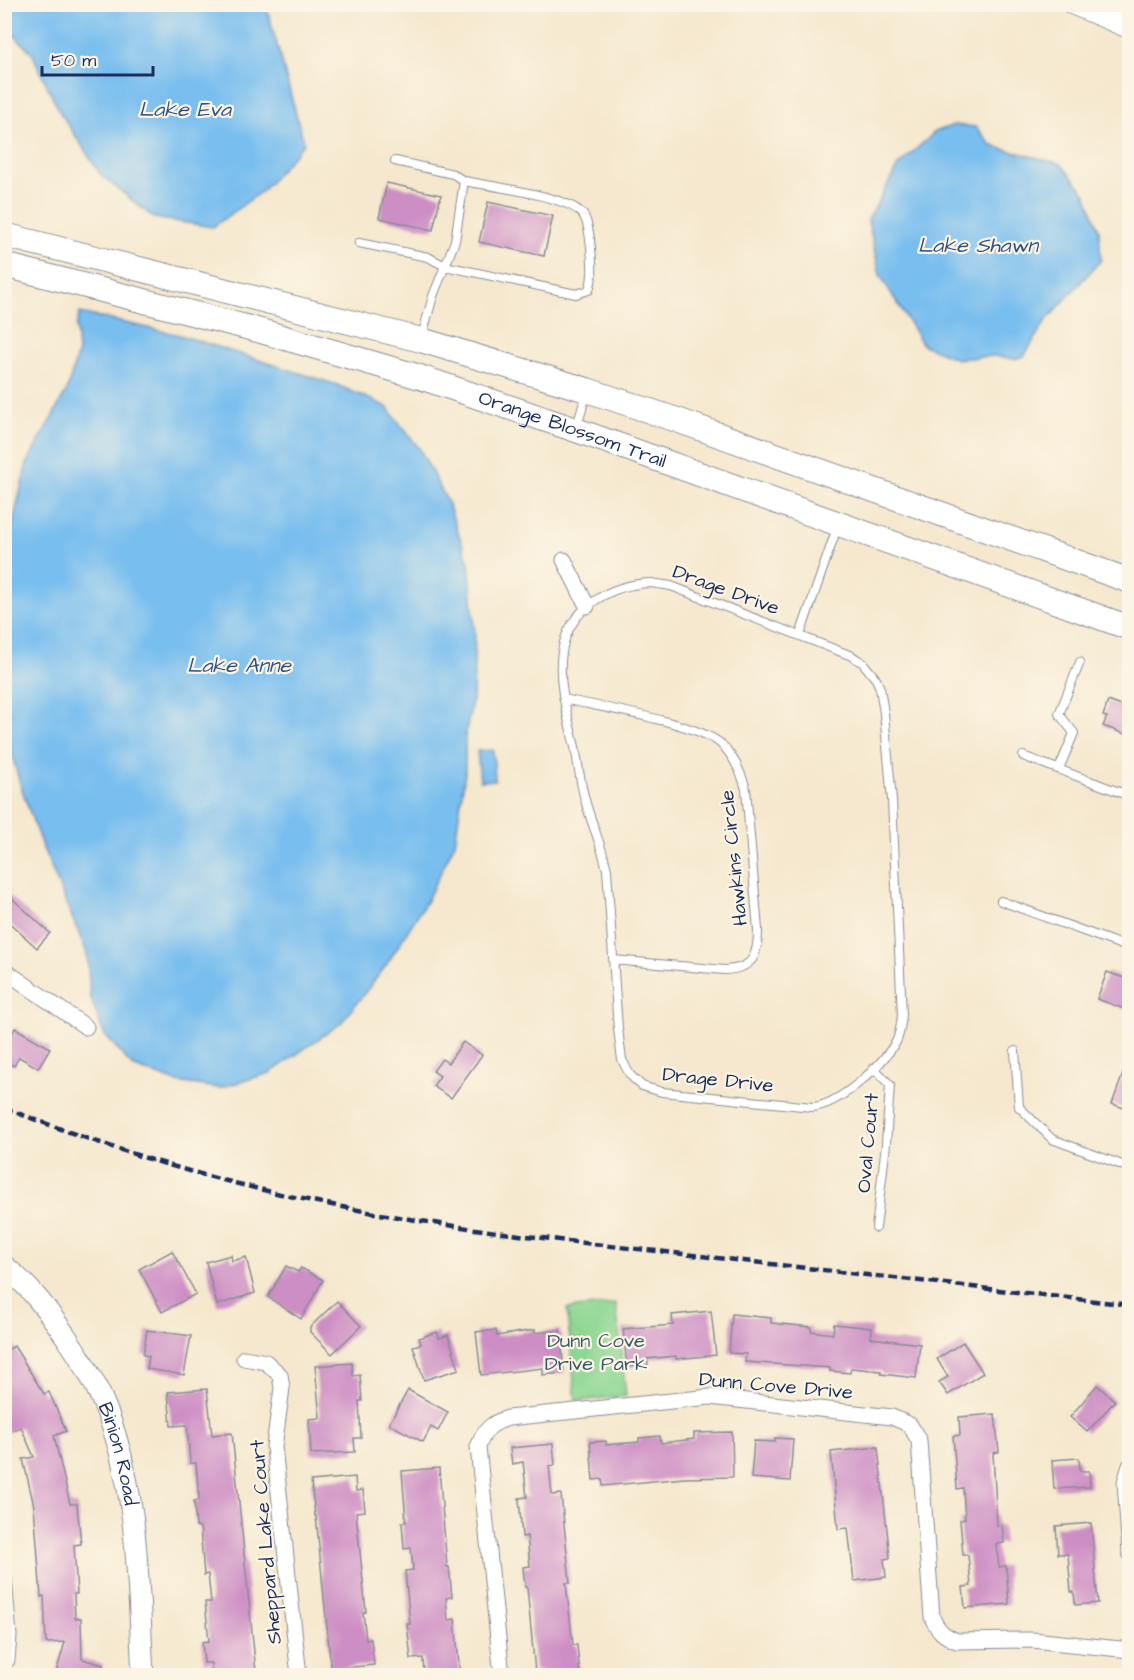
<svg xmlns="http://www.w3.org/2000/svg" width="1134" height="1680" font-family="'Architects Daughter',sans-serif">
	<rect width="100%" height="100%" fill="#fcf5e5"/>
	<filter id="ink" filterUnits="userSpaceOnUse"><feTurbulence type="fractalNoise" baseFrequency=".0167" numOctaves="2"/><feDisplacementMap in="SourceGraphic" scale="12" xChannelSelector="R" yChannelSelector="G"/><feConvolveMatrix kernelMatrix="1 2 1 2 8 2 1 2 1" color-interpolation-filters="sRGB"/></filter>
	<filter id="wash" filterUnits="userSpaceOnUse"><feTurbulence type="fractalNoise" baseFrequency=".008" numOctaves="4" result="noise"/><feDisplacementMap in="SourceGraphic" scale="24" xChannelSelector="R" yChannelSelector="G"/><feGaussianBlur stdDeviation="1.35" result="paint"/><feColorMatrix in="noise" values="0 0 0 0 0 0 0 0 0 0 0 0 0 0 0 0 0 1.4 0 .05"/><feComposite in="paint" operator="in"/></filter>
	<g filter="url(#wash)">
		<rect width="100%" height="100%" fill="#f5e8ce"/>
		<path fill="#8dd792" stroke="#548378" stroke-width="1.5" d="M616,1304L626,1396L576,1401L567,1309Z"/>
		<g fill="#78beef" stroke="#4a76a6" stroke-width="1.5">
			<path d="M4,5H266L304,143L262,191L213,227L154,218L101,175L59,111L32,53L5,26Z"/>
			<path d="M954,125L976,127L992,146L1061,164L1086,194L1099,230L1101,260L1046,321L1024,356L1014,359L995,356L957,359L923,345L880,275L868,220L898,166L935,132Z"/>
			<path d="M80,313L180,335L337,385L386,406L419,448L447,501L469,563L475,633L473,697L465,737V772L455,843L426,902L385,967L341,1023L270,1073L219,1088L177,1082L132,1066L104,1034L90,996L87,953L40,841L20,784L5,728V556L27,463L67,390L78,352L76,326Z"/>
			<path d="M493,750L495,780L480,781L477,751Z"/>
		</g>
		<g id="blocks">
			<g fill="#cd8ec5">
				<path d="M387,183L441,195L433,230L379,218Z"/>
				<path d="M488,202L553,216L544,256L479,242Z"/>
				<path d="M1108,701L1130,709V736L1103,726L1107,717L1103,716Z"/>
				<path d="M4,891L50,933L37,948L4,918Z"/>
				<path d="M1107,972L1130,980V1011L1097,999Z"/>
				<path d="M15,1028L50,1048L38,1068L19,1057L14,1066L4,1061V1046Z"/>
				<path d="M463,1042L482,1055L451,1098L433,1086L440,1076L433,1071L442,1059L448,1063Z"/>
				<path d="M1128,1060L1130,1061V1110L1112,1104Z"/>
				<path d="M172,1251L196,1294L162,1312L139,1269Z"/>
				<path d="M231,1255L232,1261L246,1257L255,1293L217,1305L206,1262Z"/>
				<path d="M286,1266L298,1272L301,1268L323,1280L301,1319L268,1297Z"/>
				<path d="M337,1301L361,1326L332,1354L310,1332V1327Z"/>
				<path d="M711,1311L716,1355L676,1359V1356L647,1359L648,1365L627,1367L623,1329L673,1325L672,1315Z"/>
				<path d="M732,1314L771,1318V1323L811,1327V1331L833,1334L834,1324L872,1328L871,1338L920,1344L916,1378L881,1374V1371L851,1368L850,1373L830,1371V1368L745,1362L746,1354L729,1353Z"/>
				<path d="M147,1330L191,1336L184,1375L147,1369L149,1356L143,1355Z"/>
				<path d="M496,1330L497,1336L535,1330V1333L560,1330L564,1373L543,1375V1368L481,1375L476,1332Z"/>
				<path d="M437,1332L439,1338L448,1335L459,1369L424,1380L413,1346L421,1344L419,1338Z"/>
				<path d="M963,1342L983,1373L948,1395L939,1382L948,1377L937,1359Z"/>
				<path d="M14,1346L44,1394L49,1392L66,1431L54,1436L70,1504H77L81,1544L74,1545L77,1594H74L75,1618H81L82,1659L103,1665L100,1676H55L65,1642L46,1643L44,1596L41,1597L34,1506L23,1459L34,1457L21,1427L8,1432L4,1423V1352Z"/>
				<path d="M352,1363L353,1376L360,1375L362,1401H359L361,1438H354L355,1452L311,1454L309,1419L320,1418L315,1366Z"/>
				<path d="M1097,1385L1115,1401L1087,1432L1070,1417Z"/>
				<path d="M207,1389L212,1435L232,1433L256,1672L212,1676L211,1663H204L202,1642L209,1641L205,1602H211L208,1574L204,1575L200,1527H196L194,1501L199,1500L196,1463H190L187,1425L171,1426L168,1392Z"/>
				<path d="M408,1390L448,1412L438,1431L431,1427L423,1442L389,1424Z"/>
				<path d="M995,1414L999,1452L993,1453L997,1526L1002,1525L1004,1543L996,1544L999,1567L1006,1566L1009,1604L965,1608L963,1587L971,1586L968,1555H963L960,1520L965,1519L963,1488L957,1489L953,1436L960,1435L959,1417Z"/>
				<path d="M732,1432L733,1477L684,1478L603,1486L602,1479L593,1480L590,1442L606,1441V1445L639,1442V1438L660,1436L661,1443L694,1439V1433Z"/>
				<path d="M775,1438L793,1439L790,1481L751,1478L754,1441L775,1442Z"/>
				<path d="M553,1444L555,1465L549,1466L552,1495L561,1494L570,1583H566L573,1645H577L580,1676H542V1671L535,1672L527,1587H525L523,1567L530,1566L527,1536L522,1537L519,1498L527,1497L523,1462L512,1464L510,1448Z"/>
				<path d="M878,1447L890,1558L884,1559L886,1577L854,1581L848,1528L838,1529L831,1452Z"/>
				<path d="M1079,1458L1080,1471H1089L1090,1487L1054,1489L1052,1460Z"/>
				<path d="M439,1468L447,1567H449L452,1597L446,1598L448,1620L455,1619L460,1676H424L423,1658L411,1659L407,1624H410L405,1571L413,1570L411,1548L404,1549L402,1522H406L402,1471Z"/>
				<path d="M355,1477L356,1491L363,1490L365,1511L356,1512L366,1612H363L366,1640L371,1639L374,1665L331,1669L316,1516H315L311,1481Z"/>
				<path d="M1091,1523L1098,1603L1075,1605L1074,1592H1071L1068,1554H1058L1056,1526Z"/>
			</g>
		</g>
	</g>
	<g filter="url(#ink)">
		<use href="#blocks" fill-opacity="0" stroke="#888c96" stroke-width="1.5"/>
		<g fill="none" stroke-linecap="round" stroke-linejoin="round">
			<g stroke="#888c96" stroke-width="10">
				<g id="lane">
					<path d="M395,161L453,174L464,181"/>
					<path d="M359,243L428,257L445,266L455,241L464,181C488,186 573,196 584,216C589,225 590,238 591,248C592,263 594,276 589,290L576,294L445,266L433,296L422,336"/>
					<path d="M577,426L587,392"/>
					<path d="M651,583L671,586L852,656L863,663L876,679L880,688L884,713L892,800L902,1015C901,1023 900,1035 896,1042C881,1066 840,1105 812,1107L662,1092L642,1086L630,1075L622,1060L618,1029L607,870C602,845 590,821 584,796C580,780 578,763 575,747C568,717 557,683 562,652C568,609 610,584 651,583Z"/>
					<path d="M800,635L838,525"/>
					<path d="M564,699C599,707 698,723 721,744C734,756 741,772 746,789L758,930C758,956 753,969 724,970L614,960"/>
					<path d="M1023,756L1130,796"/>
					<path d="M1059,769L1074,733L1059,714L1080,662"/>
					<path d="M1001,901L1130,948"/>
					<path d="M1015,1051L1019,1107L1052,1139L1130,1168"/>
					<path d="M874,1068L890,1085L886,1144L876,1228"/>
				</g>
			</g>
			<g stroke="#888c96" stroke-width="17">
				<g id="street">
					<path d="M564,560L587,606"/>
					<path d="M4,970L86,1027"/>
					<path d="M244,1358L266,1362L280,1375L282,1388L274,1447L299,1676"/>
					<path d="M1130,1466L1125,1482L1130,1553"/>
					<path d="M4,1578L9,1636L7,1660L4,1663"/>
					<path d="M502,1676L478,1447C484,1430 491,1423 508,1418L710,1397L892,1417L910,1425L919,1441L932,1617C937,1630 944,1636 957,1641L1032,1640L1130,1650"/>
				</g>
			</g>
			<g stroke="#888c96" stroke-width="23">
				<g id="secondary">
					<path d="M1073,4L1130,28"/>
					<path id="s1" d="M4,1266C30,1286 49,1312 67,1338C80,1357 92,1377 101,1397C139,1482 138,1584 143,1676"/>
				</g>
			</g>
			<g stroke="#888c96" stroke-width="26">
				<g id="primary">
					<path d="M4,235L421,340L587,390L677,420L1130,581"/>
					<path id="s2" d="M4,265L261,331L420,377L576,430L1130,628"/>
				</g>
			</g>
			<use href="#lane" stroke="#fff" stroke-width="8"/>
			<use href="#street" stroke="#fff" stroke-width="15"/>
			<use href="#secondary" stroke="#fff" stroke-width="21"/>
			<use href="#primary" stroke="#fff" stroke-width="24"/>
			<path stroke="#1b2f5e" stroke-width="4.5" stroke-dasharray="9 4.5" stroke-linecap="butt" d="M4,1108C76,1135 148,1161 223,1180C376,1220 527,1237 683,1254C832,1271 981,1288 1130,1305"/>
		</g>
	</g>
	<g text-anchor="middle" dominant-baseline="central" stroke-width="4.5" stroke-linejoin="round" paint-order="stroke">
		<g font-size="20" fill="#1b2f5e" stroke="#fcf5e5">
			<text stroke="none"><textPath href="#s2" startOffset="592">Orange Blossom Trail</textPath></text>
			<text transform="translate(726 590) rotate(20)">Drage Drive</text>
			<text transform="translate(734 858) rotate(-96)">Hawkins Circle</text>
			<text transform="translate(718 1080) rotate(6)">Drage Drive</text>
			<text transform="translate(868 1143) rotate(-85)">Oval Court</text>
			<text transform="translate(776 1386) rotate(5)">Dunn Cove Drive</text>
			<text stroke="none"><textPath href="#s1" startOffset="224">Binion Road</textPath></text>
			<text transform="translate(266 1542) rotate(-95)">Sheppard Lake Court</text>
		</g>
		<g font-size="20" fill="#38596b" stroke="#fcf5e5">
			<text x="596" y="1341">Dunn Cove<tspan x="596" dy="23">Drive Park</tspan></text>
		</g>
		<g font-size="21" font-style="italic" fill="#325382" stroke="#fcf5e5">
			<text x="185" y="109">Lake Eva</text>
			<text x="978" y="245">Lake Shawn</text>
			<text x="239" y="665">Lake Anne</text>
		</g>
	</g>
	<rect width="1134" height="1680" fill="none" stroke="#fcf5e5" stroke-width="24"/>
	<path d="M42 66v9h111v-9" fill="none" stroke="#1b2f5e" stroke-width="3"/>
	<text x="51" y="66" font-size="18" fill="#1b2f5e" stroke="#fcf5e5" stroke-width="4.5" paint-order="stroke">50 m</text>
</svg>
